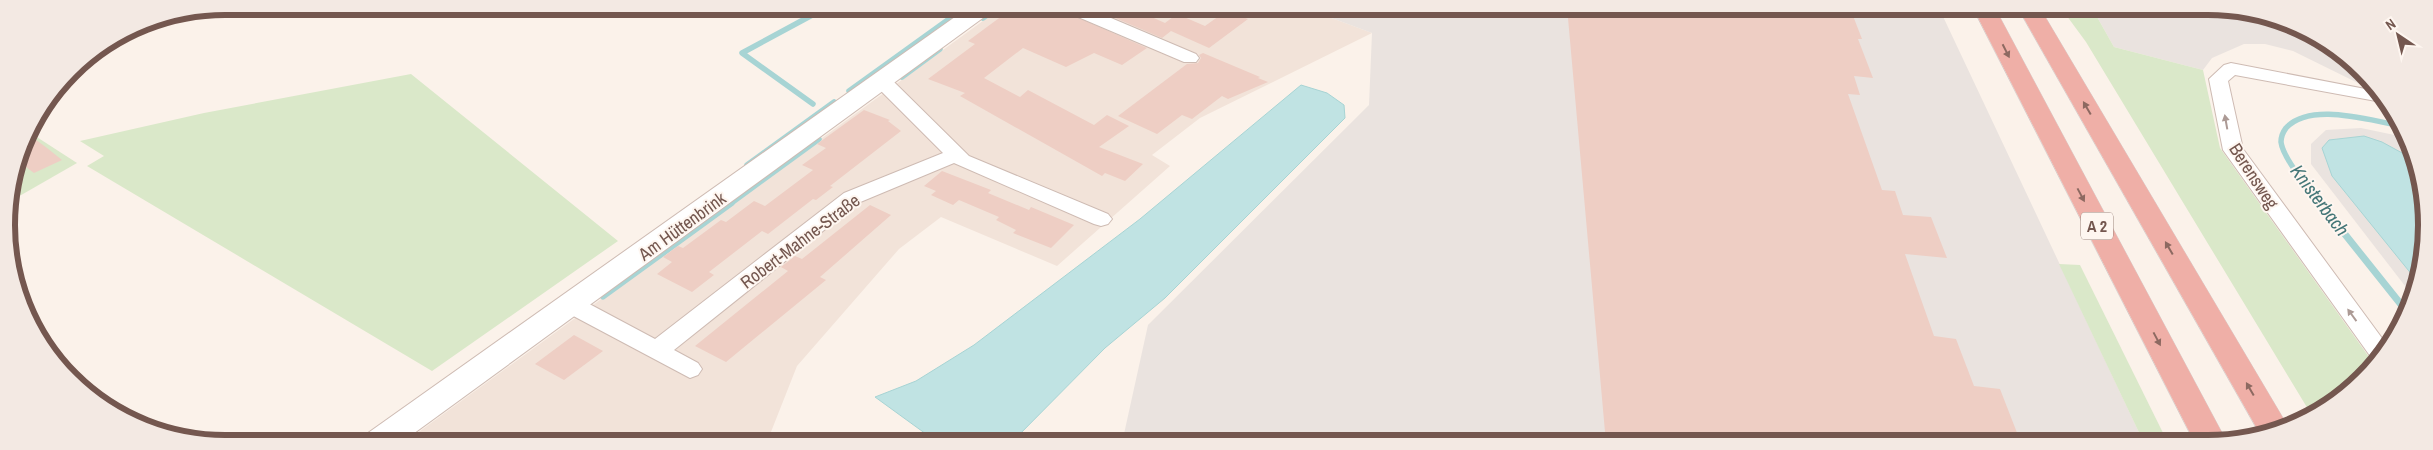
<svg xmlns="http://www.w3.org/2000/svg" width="2433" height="450" font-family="'Archivo Narrow',sans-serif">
	<rect width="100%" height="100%" fill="#fbf2ea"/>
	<path fill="#f2e3d9" d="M1002,7H1302L1372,33L1200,118L1152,155L1170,166L1057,266L941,217L899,249L797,366L767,442H405Z"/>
	<g fill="#eae3df">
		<path d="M1302,7L1939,8L2144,443H1122L1148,325L1369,105L1372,33Z"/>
		<path d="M2092,8H2236L2317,35L2378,89L2364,86L2293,51L2265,44H2244L2212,58L2203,70L2114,47Z"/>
		<path d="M2361,128L2404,137L2419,168L2425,253L2412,295L2311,164V144L2326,130Z"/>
	</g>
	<g fill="#dae8c9">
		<path d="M2061,8H2092L2114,47L2203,70L2220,148L2374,364L2362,380L2311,414L2086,42Z"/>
		<path d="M411,74L618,241L432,371L87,166L104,156L80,141L204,113Z"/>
		<path d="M29,132L77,163L9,202L23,141Z"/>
		<path d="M2059,264L2080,265L2168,443H2144Z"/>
	</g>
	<g fill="#c0e3e3" stroke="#a7d4d4">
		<path d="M1301,85L1327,93L1344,105L1345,118L1165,298L1105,348L1012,442H937L875,397L916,381L974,345L1140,219Z"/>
		<path d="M2364,136L2382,142L2404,154L2420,176L2425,253L2417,281L2332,176L2322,148L2329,140Z"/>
	</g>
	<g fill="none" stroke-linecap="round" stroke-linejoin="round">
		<g stroke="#a7d4d4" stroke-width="5.5">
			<path d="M808,7L816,13L742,53L813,104"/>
			<path d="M983,18L998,7"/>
			<path d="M902,77L940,49"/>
			<path d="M849,91L956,14"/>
			<path d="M747,165L834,102"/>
			<path d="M730,204L819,139"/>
			<path d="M2321,204C2311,191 2283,159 2281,142C2281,138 2283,132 2286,128C2310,102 2367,120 2398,125"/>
		</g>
		<g stroke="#a7d4d4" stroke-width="7">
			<path d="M2320,203L2407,312"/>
			<path d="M603,296L731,203"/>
		</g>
	</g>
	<g fill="#eecec4">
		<path d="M1014,7L1036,12L1042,7H1054L1147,48L1122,65L1094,53L1066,67L1023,48L984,78L1020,97L1028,90L1094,125L1107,115L1129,126L1099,147L1143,164L1125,181L1105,173L1102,176L960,96L965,93L928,79L975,44L968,41Z"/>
		<path d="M1105,7H1129L1165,23L1177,14L1205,26L1226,11L1248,19L1209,48L1171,31L1162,38L1099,11Z"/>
		<path d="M1567,7L1850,8L1862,39H1858L1873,78L1854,76L1860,95L1848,94L1882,190L1895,191L1903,215L1931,217L1947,258L1905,254L1934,336L1956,339L1974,386L2000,389L2021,443H1606Z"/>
		<path d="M1203,53L1260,77L1258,78L1268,82L1228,99L1222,96L1192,119L1182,115L1157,134L1118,116L1187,64L1198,63L1201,58L1199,55Z"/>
		<path d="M864,110L890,120L888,121L901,131L830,186L833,187L816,200L813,199L768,234L762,231L709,272L714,275L692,292L657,274L672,262L663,257L678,246L683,248L721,220L726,222L754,201L765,206L813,170L802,165L826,148L817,144Z"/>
		<path d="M28,134L47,148L62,160L34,173L18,161L23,141Z"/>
		<path d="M942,171L991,190L988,193L1029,210L1031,207L1074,225L1051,248L1013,233L1016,230L996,220L999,217L959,200L953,205L931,195L936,191L924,186Z"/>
		<path d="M870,205L891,215L820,277L826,280L726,362L695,346L788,271L781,267L795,256L802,259Z"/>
		<path d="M574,335L603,351L564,380L535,364Z"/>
	</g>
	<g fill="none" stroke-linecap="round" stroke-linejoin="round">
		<g stroke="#cebbb3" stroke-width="2">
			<g id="minor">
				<path d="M1061,7H1085L1196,54L1199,58L1196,62H1184L1064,11Z"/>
				<path d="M2231,63L2381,92L2387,103L2235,75L2228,81L2243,149L2387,345L2376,361L2373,360L2223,150L2209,79L2224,65Z"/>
				<path d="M878,77L894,82L969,156L1108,214L1112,219L1108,224L1101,226L1094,224L954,163L858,203L674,350L698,363L702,369L698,375L690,378L564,311L561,305L564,299L572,297L580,299L655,339L844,193L943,153L880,90L871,87L869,83L871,79Z"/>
			</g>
		</g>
		<g stroke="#cebbb3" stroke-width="2">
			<path id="tertiary" d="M969,7H994L991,12L402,442H363L368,433Z"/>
		</g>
		<g stroke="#d8d0ce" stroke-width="1">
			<g id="motorway">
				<path d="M1973,8H1995L2227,442L2195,443Z"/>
				<path d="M2018,8H2040L2289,428L2260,434Z"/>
			</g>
		</g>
		<use href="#minor" fill="#fff" fill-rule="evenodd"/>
		<use href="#tertiary" fill="#fff" fill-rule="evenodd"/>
		<use href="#motorway" fill="#efafa7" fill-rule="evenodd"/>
	</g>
	<defs><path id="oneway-solid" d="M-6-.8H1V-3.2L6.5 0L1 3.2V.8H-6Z" transform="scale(1.25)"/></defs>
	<g fill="#8d6961">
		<use href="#oneway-solid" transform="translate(2006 51) rotate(63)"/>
		<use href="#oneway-solid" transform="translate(2087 108) rotate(-120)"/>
		<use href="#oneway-solid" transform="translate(2081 195) rotate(62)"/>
		<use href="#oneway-solid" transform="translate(2169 248) rotate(-120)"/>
		<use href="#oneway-solid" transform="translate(2157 339) rotate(62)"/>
		<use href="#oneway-solid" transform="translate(2250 389) rotate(-120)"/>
	</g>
	<g fill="#ac9a95">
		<use href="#oneway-solid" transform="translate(2226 122) rotate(-100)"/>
		<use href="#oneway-solid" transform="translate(2352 315) rotate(-126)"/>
	</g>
	<g text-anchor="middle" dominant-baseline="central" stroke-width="4" stroke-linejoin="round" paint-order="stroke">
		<rect fill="#fef6f0" stroke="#9d877f" stroke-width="1" x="2081" y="212.5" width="32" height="27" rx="4"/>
		<g font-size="16" font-weight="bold" fill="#74574f">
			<text x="2097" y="226">A 2</text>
		</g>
		<g font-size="18" fill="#74574f" stroke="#fef6f0">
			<text transform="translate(2254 176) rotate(57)">Berensweg</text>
			<text transform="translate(682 226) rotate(-36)">Am Hüttenbrink</text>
			<text transform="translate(800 241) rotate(-37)">Robert-Mahne-Straße</text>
		</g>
		<g font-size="19" font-style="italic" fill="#447677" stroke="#fef6f0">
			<text transform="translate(2320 200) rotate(53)">Knisterbach</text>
		</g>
	</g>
	<path d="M0 0H2433V450H0ZM225 15H2208A210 210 0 0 1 2418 225V225A210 210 0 0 1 2208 435H225A210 210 0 0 1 15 225V225A210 210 0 0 1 225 15Z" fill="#f3e9e3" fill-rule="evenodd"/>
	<path fill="none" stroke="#74574f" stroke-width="6" d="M225 15H2208A210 210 0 0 1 2418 225V225A210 210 0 0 1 2208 435H225A210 210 0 0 1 15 225V225A210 210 0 0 1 225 15Z"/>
	<g transform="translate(2398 35) rotate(325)" stroke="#fef6f0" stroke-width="4" paint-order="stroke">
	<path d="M0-4L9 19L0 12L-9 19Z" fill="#74574f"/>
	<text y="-8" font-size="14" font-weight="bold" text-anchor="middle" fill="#74574f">N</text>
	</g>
</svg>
